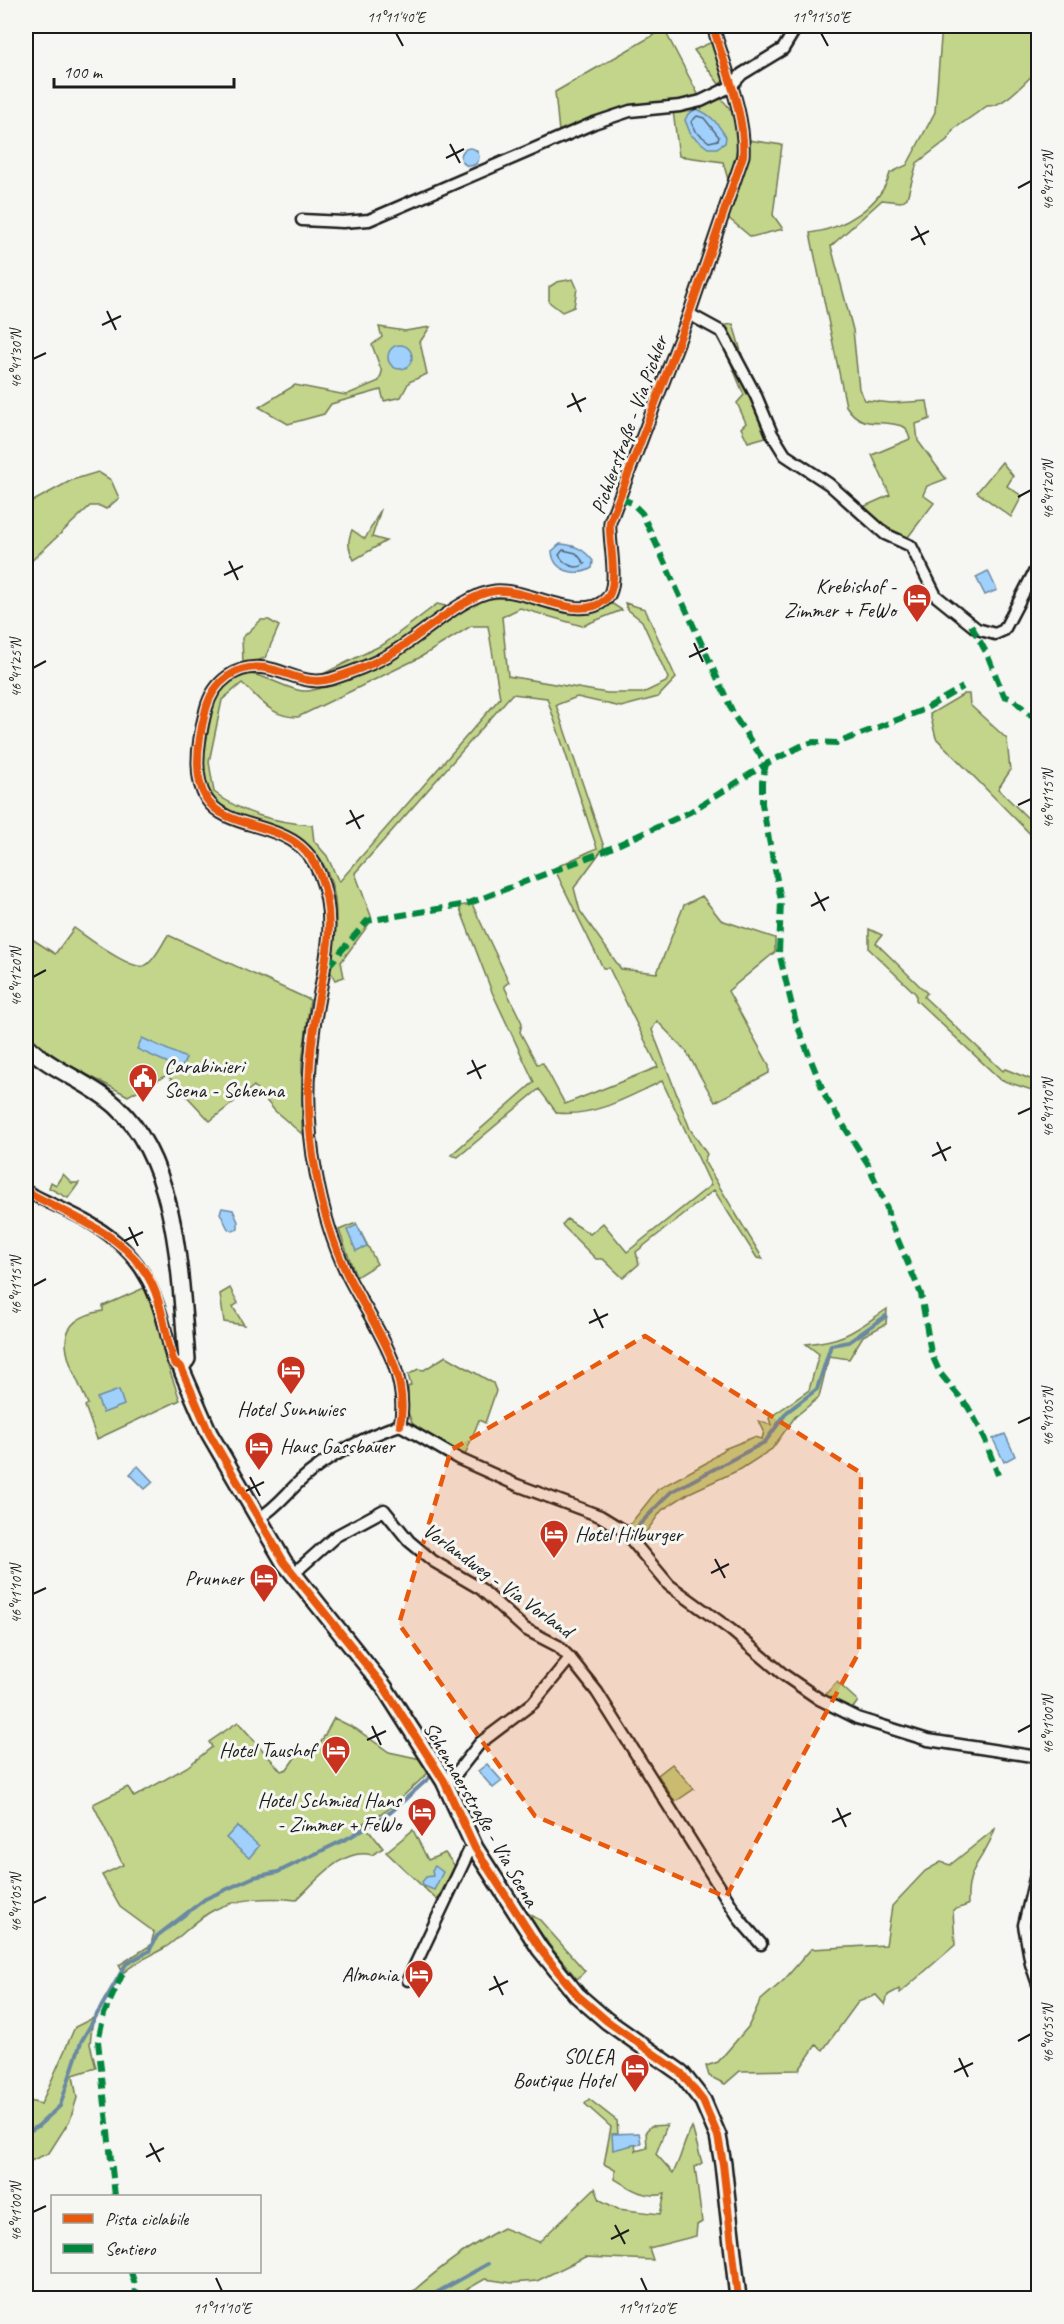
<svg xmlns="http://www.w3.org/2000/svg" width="1064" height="2324" font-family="Caveat,sans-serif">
	<rect width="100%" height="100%" fill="#f6f6f2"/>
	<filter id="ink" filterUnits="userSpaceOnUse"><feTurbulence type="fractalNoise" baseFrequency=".0167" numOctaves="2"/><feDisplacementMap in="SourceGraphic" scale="12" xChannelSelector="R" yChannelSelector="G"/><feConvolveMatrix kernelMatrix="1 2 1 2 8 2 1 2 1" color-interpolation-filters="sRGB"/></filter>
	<g filter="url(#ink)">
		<g fill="#c2d58a" stroke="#6f7853" stroke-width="1.5" fill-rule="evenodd">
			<path d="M942,26H1038V70C1026,80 1005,107 987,106L954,129L947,140L917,163L907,198L901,202L882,200L831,246L853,330L859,389L865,400L891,403L927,401L930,419L916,424L918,441L946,479L927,486L923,495L934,503L908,537L884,527L863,507L890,495L872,455L910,439L906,428C882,416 864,433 846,406L810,233C843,229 881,206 890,173L907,165L935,112Z"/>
			<path d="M664,29L699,96L676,110L720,98C747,120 737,154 729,183L723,162L679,156L673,111L633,114L559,132L555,92Z"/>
			<path d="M712,42L725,80L719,84L694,50Z"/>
			<path d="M748,140L782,145L773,215L783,229L751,237L727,217Z"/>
			<path d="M573,279L577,288L574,307L562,312L549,302V287L557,282Z"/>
			<path d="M733,324L766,437L748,442L741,428L746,423L737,403L744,395L719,335L721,326Z"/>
			<path d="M379,327L405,331L430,327L420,342L427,374L409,382L401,397L384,401L381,390L331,404L324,414L288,424L259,407L295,385L346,395L379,381L382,372L372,345L382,337Z"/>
			<path d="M1002,462L1013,476L1007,486L1022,496L1011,517L977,492Z"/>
			<path d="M98,472L111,480L119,498L106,509L100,506H90L26,566V505L72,480Z"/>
			<path d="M381,509L372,537L386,541L354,560C348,548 347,542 352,530L365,539Z"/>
			<path d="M515,598C545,607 584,625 611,603L622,610L582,626L520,608L502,617L508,676L607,693H643L666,682L668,678L642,621L627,609L625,603L645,609L676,678L658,697L621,707L577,697L556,705L604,847L574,888L580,911L621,969L657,973L684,905L702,896L721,920L775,938V952L728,991L769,1065V1073L715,1102L686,1051L657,1021L652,1030L690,1129L707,1154L704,1161L763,1259L757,1258L714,1190L636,1252L639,1264L623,1278L603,1259H596L562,1225L567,1219L590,1234L603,1223L627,1252L711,1185L662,1081C628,1097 595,1117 557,1113L539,1089L458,1157L451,1155L534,1082L492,992L459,906L472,904L509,982L504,986L522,1023L520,1032L537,1064L543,1063L565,1104L658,1067L609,968H603L554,868L597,848L547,698L512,694L355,873L371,916L369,924L341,962L344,977L335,980L326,963H331C339,921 342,871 303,842C288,830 267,826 249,820C234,815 216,810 208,794C198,772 205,750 209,727C212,712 212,691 225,681C251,661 280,689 303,691C313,692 328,686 338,682C366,672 397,655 422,638C441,625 461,608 484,600C493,597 505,598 515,598ZM471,626H488L500,698L339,882L327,856L314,841L312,825C276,822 244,815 214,792L209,762L222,700L242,683C262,701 271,717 298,717L419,658Z"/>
			<path d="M437,604L450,607C418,628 363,675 325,673L384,644Z"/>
			<path d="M261,620H269L279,626L265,658L248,664L243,663L242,638Z"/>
			<path d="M964,694H969L970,705L1007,739L1010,771L998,789L1038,828V842L936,738L930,714Z"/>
			<path d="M74,928C86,936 134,974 146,965C155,960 162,944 168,935L310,1000L302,1063V1134L275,1111L254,1086L210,1121L167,1075L128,1096C96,1078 47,1059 26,1030V935L55,954Z"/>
			<path d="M869,929L882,935L876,943L927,993L924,997L1003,1071L1005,1069L1038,1082V1092L1001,1080L916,1000V994L869,949Z"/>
			<path d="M63,1174L72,1183H79L68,1198L49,1188L51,1182L56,1185Z"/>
			<path d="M356,1223L377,1264L356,1277L339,1230Z"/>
			<path d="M144,1288L157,1316L163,1352L180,1400L97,1439L85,1406L88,1404C72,1367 41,1321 103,1311V1306Z"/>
			<path d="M230,1288L238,1303L233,1307L244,1325L224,1322L220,1294Z"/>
			<path d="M887,1309L886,1324L863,1336L849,1359L829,1356L819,1397L795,1417L772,1449L741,1469L689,1493L662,1510L641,1539L628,1527L658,1489L706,1463L724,1449L754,1437L762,1439L764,1431L759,1421L771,1425L769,1418L809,1390L819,1354L806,1344C847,1340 854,1331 887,1309Z"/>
			<path d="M446,1356L493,1383L496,1391L485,1423L479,1420L463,1460L412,1423L408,1412V1387L411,1385L408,1375L418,1369L424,1370Z"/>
			<path d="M837,1682L858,1701L853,1708L825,1695Z"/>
			<path d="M334,1718L356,1729L389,1752L421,1759L429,1772L388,1810L363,1823L383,1848L372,1855C342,1847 316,1882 296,1900C270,1897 237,1898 214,1910C196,1919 182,1936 166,1947C151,1956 136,1961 123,1973L119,1965L151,1945L154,1932L120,1907L102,1875L123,1865L93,1804L128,1787L134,1797L187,1767L212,1747L209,1742L238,1722L281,1771L287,1769L299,1752L310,1750L315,1753Z"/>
			<path d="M672,1764L694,1789L675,1802L658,1775Z"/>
			<path d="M995,1829C984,1862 966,1864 968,1905L953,1910L955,1945L900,1993L899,1989L888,1995L885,2005L876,1995L858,2002L823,2050L816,2045L799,2070L740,2071L725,2084L709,2076L706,2066L718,2062L748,2027L760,2001L784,1980L811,1949L886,1945L892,1906L925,1871L941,1862L950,1865Z"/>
			<path d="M413,1830L428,1860L445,1853L455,1866L437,1900L386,1852Z"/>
			<path d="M526,1912L540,1920L585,1971L577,1979L550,1946Z"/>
			<path d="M93,2018L90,2044L96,2068L73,2075L77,2098L70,2120L49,2153L26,2163V2100L41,2104L75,2027Z"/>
			<path d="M589,2099L617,2121L618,2134H613V2149L635,2144L636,2151L647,2148L646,2131L651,2126L667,2125L656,2154L673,2173C682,2157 683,2142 692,2127L702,2163L695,2167L702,2222L697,2225L696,2236L649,2248L653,2260L585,2257L537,2281L512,2283L485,2279L452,2298H409L410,2294C439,2268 469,2246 503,2228L539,2242L595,2188L600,2200L618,2209L660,2214L665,2194C646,2199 631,2189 615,2179V2170L604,2164L611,2127L585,2104Z"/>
		</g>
		<g fill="#a0d1fc" stroke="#6b89a2" stroke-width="1.5">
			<path d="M696,109C711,114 718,124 726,137L725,143L717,148H708L691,135L685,120L688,114Z"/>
			<circle cx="470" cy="157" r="9"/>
			<circle cx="400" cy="357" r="12"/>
			<path d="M560,544C575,545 584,549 593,561L592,568C577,577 553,572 552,551Z"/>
			<path d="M988,571L997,590L985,595L976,577Z"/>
			<path d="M142,1038L186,1058L181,1069L137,1049Z"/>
			<path d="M222,1208L233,1210L238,1222V1229L233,1231L228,1229L220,1213Z"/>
			<path d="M357,1225L367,1246L356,1251L347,1230Z"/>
			<path d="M119,1390L124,1405L103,1413L97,1398Z"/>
			<path d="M1005,1434L1015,1456L1004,1462L993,1439Z"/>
			<path d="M138,1466L153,1482L145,1489L130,1474Z"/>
			<path d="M487,1764L502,1781L493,1788L478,1771Z"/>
			<path d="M237,1826L259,1846L249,1858L226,1838Z"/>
			<path d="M435,1866L443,1872L434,1890L424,1886L422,1882L426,1877L433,1876L432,1870Z"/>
			<path d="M639,2133L641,2143L613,2150L612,2134Z"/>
		</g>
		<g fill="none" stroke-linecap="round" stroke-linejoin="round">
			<g stroke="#516476" stroke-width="1.5">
				<path d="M697,116L704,118L719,137L718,140L709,142L695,131L691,122Z"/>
				<path d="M563,550L576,553L585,564C575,571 564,564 559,555Z"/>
			</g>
			<g stroke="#6b89a2" stroke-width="4">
				<path d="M639,1525L671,1492L765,1442L787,1412L817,1389L831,1345L849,1342L886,1316"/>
				<path d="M26,2133L38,2126L60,2106L81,2042L126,1964L149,1951L157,1936L205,1899L254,1877L278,1872L350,1837L391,1812L430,1777"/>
				<path d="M427,2298L488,2264"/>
			</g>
			<g stroke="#1c1c1c" stroke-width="15">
				<g id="street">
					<path d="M302,220L343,222L369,220L594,123L630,111L680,106L701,101L730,87L742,74L783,49L797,26"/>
					<path d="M689,314L722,332L756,396L772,434L785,455L829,484L885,534L911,546L936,596L977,629L995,634L1004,630L1038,565"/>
					<path d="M26,1191C47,1203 71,1211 92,1224C148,1257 159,1299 172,1358L177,1366L181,1367"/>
					<path d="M400,1425C411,1370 371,1322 348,1276C333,1244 322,1208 316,1173C306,1124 307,1077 314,1027C321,974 340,927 320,875C288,790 165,868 206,709C213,682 237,663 266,668C289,672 306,686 331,679C350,673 369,666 387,656C417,640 463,594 495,591C528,588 579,623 605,600C621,588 608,542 610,522L688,317L743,156C746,115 724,66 713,26"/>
					<path d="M400,1425L459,1459L517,1485L600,1516L623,1530L669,1585L731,1630L784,1675L819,1699L857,1718L928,1740L1038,1757"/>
					<path d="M259,1518C276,1508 286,1494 300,1481C325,1458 368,1435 400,1425"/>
					<path d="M292,1575L336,1536L384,1510L409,1541L433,1561L481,1589L525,1629L558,1646L570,1658L533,1703L480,1743L455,1775L444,1781"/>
					<path d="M570,1658L597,1692L741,1921L761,1944"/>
					<path d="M1038,1866L1024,1925L1031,1964L1038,1984"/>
					<path d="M408,1980L469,1851L475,1848"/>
				</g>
			</g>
			<g stroke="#1c1c1c" stroke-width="20">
				<path id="secondary" d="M26,1045C52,1071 88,1081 116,1106C179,1163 180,1280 187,1359L181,1367L183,1373L209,1433L284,1562L384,1687L444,1781L475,1848L540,1949L577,1995L607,2021L681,2073L703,2101L718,2136L723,2164L738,2298"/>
			</g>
			<use href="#street" stroke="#f6f6f2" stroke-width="10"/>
			<use href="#secondary" stroke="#f6f6f2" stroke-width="15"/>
			<g stroke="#00873e" stroke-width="6" stroke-dasharray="12 6" stroke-linecap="butt">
				<path d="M620,498L632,503L642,513L735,717L766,764L762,782V804L781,900L779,953L796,1022L826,1098L868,1164L887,1208L889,1219L921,1294L931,1353L940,1373L968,1407L982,1432L998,1475"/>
				<path d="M971,625L987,654L1004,696L1013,699L1038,722"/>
				<path d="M326,963H331L367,921L467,904L600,853L690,812L766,764L801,746L813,742L837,743L923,710L963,687"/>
				<path d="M115,2196L98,2041L104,2014L123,1973"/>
				<path d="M131,2272L136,2288L135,2298"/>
			</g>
			<g stroke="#f6f6f2" stroke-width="11">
				<g id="cycleway">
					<path d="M26,1191C72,1218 133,1235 155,1291C164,1314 166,1340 174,1363L181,1367L209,1433L284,1562L384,1687L444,1781L475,1848L540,1949L577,1995L607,2021L681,2073L703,2101L718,2136L723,2164L738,2298"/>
					<path d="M400,1425C411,1370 371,1322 348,1276C333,1244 322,1208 316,1173C306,1124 307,1077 314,1027C321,974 340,927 320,875C288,790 165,868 206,709C213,682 237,663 266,668C289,672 306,686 331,679C350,673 369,666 387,656C417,640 463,594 495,591C528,588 579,623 605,600C621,588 608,542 610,522L688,317L743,156C746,115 724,66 713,26"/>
				</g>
			</g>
			<use href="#cycleway" stroke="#e8590c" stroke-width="8"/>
		</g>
	</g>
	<path fill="#e8590c" fill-opacity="0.2" stroke="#e8590c" stroke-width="4.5" stroke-dasharray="12 8" stroke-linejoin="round" d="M645,1336L861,1473L859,1652L726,1897L535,1816L399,1624L451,1450Z"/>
	<path fill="none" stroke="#1c1c1c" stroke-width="2" d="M396,33L403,46M821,33L828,46M450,144L460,163M446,158L464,149M1018,188L1031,181M915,226L925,245M911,240L929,231M107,311L116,330M102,325L121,316M33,359L46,353M572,393L581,412M567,407L586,398M1018,497L1031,490M229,561L238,580M224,575L243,566M694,643L703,662M689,657L708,648M33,668L46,661M1018,805L1031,799M350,810L360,829M346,824L364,815M815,892L825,911M811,906L829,897M33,977L46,970M472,1060L481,1079M467,1074L486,1065M1018,1114L1031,1108M937,1142L946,1161M932,1156L951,1147M129,1227L138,1246M124,1241L143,1232M33,1286L46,1279M594,1309L603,1328M589,1323L608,1314M1018,1423L1031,1417M250,1477L260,1496M246,1491L264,1482M715,1559L725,1578M711,1573L729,1564M33,1594L46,1588M372,1726L381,1745M1018,1732L1031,1725M367,1740L386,1731M837,1808L846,1827M832,1822L851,1813M33,1903L46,1897M494,1976L503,1995M489,1990L508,1981M1018,2041L1031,2034M959,2058L968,2077M954,2072L973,2063M150,2143L160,2162M146,2157L164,2148M33,2212L46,2206M615,2225L625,2244M611,2239L629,2230M216,2278L222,2291M641,2278L647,2291"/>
	<defs>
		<g id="hotel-pin" transform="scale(1.5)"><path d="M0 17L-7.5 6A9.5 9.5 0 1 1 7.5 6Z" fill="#c8321e" stroke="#f6f6f2"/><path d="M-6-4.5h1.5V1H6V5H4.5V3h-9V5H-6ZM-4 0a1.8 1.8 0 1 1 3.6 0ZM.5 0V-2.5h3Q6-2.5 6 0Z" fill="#fff"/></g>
		<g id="civic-pin" transform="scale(1.5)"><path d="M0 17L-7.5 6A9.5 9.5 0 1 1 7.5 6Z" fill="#c8321e" stroke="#f6f6f2"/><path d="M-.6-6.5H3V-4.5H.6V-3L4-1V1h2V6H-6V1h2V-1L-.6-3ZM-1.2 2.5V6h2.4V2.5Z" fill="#fff"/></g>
	</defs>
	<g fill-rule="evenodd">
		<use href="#hotel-pin" x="917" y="598"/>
		<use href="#civic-pin" x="143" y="1078"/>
		<use href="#hotel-pin" x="291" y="1370"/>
		<use href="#hotel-pin" x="259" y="1446"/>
		<use href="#hotel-pin" x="554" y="1534"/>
		<use href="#hotel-pin" x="264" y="1578"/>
		<use href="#hotel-pin" x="336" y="1750"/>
		<use href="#hotel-pin" x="422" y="1812"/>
		<use href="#hotel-pin" x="419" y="1974"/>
		<use href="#hotel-pin" x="635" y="2068"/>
	</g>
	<g text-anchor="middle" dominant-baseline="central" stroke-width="6" stroke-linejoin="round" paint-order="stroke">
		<g font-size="21" fill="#1c1c1c" stroke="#f6f6f2">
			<text transform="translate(629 425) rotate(-70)">Pichlerstraße - Via Pichler</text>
			<text transform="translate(498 1580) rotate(36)">Vorlandweg - Via Vorland</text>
			<text transform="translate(481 1814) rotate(60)">Schennaerstraße - Via Scena</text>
		</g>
		<g font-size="21" fill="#1c1c1c" stroke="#f6f6f2" text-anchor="end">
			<text x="896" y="586">Krebishof -<tspan x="896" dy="24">Zimmer + FeWo</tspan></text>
			<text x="164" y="1066" text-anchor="start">Carabinieri<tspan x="164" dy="24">Scena - Schenna</tspan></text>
			<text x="291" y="1409" text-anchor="middle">Hotel Sunnwies</text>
			<text x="280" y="1446" text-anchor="start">Haus Gassbauer</text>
			<text x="575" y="1534" text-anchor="start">Hotel Hilburger</text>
			<text x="243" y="1578">Prunner</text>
			<text x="315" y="1750">Hotel Taushof</text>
			<text x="401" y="1800">Hotel Schmied Hans<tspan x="401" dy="24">- Zimmer + FeWo</tspan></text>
			<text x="398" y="1974">Almonia</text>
			<text x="614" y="2056">SOLEA<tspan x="614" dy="24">Boutique Hotel</tspan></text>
		</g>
	</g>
	<rect width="1064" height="2324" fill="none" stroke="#f6f6f2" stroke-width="66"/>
	<rect x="51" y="2195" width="210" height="78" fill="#f6f6f2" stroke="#9f9f9c" stroke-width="1.5"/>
	<rect x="63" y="2214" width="30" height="9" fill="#e8590c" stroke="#9f9f9c" stroke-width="1.5"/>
	<text x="105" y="2225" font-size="18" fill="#1c1c1c">Pista ciclabile</text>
	<rect x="63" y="2244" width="30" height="9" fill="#00873e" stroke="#9f9f9c" stroke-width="1.5"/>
	<text x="105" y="2255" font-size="18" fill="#1c1c1c">Sentiero</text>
	<path d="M54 78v9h180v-9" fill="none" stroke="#1c1c1c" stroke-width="3"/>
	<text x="63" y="78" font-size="18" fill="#1c1c1c" stroke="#f6f6f2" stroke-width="4.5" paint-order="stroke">100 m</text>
	<rect x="33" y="33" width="998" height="2258" fill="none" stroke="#1c1c1c" stroke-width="2"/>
	<g font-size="15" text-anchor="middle" fill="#1c1c1c">
		<text x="396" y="22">11°11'40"E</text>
		<text x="821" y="22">11°11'50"E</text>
		<text transform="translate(1048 181) rotate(-90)" y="5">46°41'25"N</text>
		<text transform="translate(16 359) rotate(-90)" y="5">46°41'30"N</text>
		<text transform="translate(1048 490) rotate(-90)" y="5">46°41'20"N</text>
		<text transform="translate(16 668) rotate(-90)" y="5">46°41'25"N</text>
		<text transform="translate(1048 799) rotate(-90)" y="5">46°41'15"N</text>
		<text transform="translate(16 977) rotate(-90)" y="5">46°41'20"N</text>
		<text transform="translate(1048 1108) rotate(-90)" y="5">46°41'10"N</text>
		<text transform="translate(16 1286) rotate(-90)" y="5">46°41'15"N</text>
		<text transform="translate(1048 1417) rotate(-90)" y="5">46°41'05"N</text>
		<text transform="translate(16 1594) rotate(-90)" y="5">46°41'10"N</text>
		<text transform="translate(1048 1725) rotate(-90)" y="5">46°41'00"N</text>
		<text transform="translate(16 1903) rotate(-90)" y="5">46°41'05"N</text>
		<text transform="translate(1048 2034) rotate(-90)" y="5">46°40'55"N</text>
		<text transform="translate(16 2212) rotate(-90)" y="5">46°41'00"N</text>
		<text x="222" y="2313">11°11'10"E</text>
		<text x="647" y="2313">11°11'20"E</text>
	</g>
</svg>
